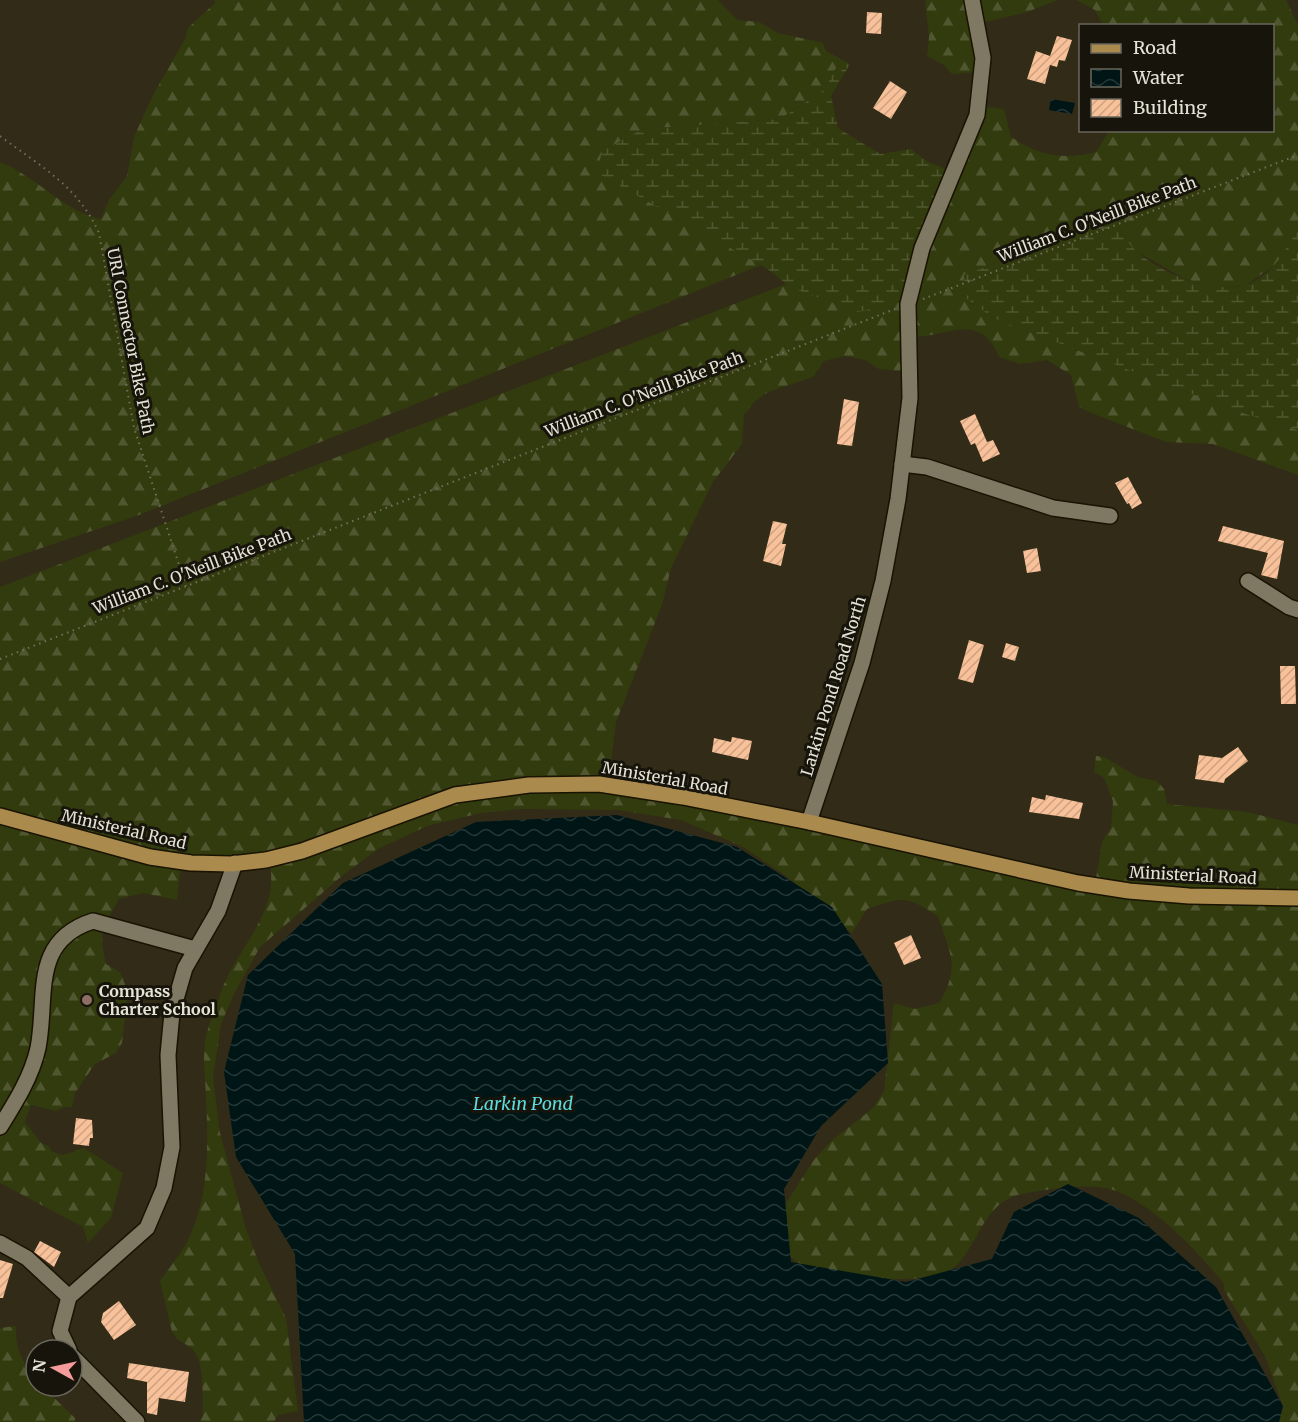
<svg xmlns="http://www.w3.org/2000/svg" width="1298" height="1422" font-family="Merriweather,serif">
	<defs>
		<pattern id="forest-firs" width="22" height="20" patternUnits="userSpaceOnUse" patternTransform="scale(1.5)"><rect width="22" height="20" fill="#323b0d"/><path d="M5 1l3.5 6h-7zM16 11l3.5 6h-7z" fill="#505730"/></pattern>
		<pattern id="wetland-marsh" width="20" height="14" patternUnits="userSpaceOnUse" patternTransform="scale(1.5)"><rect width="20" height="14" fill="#323b0d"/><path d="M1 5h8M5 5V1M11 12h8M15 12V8" fill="none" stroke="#505730"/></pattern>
		<pattern id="water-waves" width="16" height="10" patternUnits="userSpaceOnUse" patternTransform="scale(1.5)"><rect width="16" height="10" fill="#001516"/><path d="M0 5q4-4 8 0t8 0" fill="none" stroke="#253737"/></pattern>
		<pattern id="building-hatch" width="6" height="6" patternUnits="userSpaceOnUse" patternTransform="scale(1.5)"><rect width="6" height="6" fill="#f9c199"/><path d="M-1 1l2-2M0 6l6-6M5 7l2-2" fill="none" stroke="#cca283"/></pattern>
	</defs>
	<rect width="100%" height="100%" fill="#312b17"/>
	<g fill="url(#forest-firs)">
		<path d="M214,0H718L737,20L759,22L778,33L823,43L826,51L841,59L824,90L780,119L643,129L597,173L761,265L139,515L0,562V162C36,176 63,211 101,219L109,200L127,176L134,137L153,95L185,39L188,28L215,3Z"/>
		<path d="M925,0H1058L1027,12L977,24L980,72L952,74L944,65L927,56L929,37Z"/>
		<path d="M1076,0H1286L1298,25V229L1279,262L1246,285L1216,289L1183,278L1136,251L1123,237L1116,217L964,275L967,293L962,295L993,318L1237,411L1298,430V475L1213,444L1166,442L1089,412L1079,407L1071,375L1047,360L1020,364L999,357C980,309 944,339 909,337L902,371L879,369L865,360L845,356L824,361L813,377L768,392L755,401L744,415L742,444L713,482L671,568L662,605L616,722L609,777L626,788L1095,884L1102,842L1111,827L1113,801L1104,778L1094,772L1096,756L1104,757L1138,777L1157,781L1164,789L1167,804L1248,812L1298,825V1422H1279L1283,1406L1265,1356L1224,1290V1284C1200,1253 1145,1195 1105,1188C1085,1185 1066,1187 1046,1190C1026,1193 1007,1194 993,1211C973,1234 968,1267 936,1278L824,1281L786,1254L783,1208L813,1161L830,1142L872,1109L884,1091L894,1003L915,1009L939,1003C961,966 950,954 938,916C905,895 903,897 867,909L852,933L785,875L743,847L681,820L618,810L522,809L481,813L427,826L378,849L343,875L260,947L234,994L221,1024L213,1078L220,1133L246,1229L259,1263L286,1318L298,1411L278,1415L274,1422H200L203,1415C202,1397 205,1363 193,1350C185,1342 177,1342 172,1332L160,1281C169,1268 181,1254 188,1240C210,1196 208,1142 206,1095C205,1076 202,1055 206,1036C210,1021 216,1006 221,992C237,946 279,916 270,863H181L177,900L143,893L119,899C103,928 98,930 106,964L120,972L128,992L122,1043L116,1053L95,1064L75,1093L72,1107H64L56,1111L31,1105L25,1122L41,1143L49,1146L51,1151L63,1155L84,1148L123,1173L111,1218L88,1243L83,1227L0,1183V587L786,284L792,288L911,300L976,106L1004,109L1011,137C1040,156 1063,160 1096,152L1109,131L1272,130V26L1103,25L1095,10Z"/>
		<path d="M16,1326C15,1348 22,1362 36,1379V1386H42L75,1418V1422H0V1328Z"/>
	</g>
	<g fill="url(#wetland-marsh)">
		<path d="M841,59L850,64L831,96L838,128L880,154L911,149L928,162L952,171L911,300L858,312L792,288L766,268L597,173L602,151L643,129L780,119L824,90Z"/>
		<path d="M1116,217C1119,224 1121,233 1125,239C1147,268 1209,296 1245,285C1271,277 1285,251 1298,229V430L1237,411L993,318L962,295L967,293L964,275Z"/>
	</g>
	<g fill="url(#water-waves)">
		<path d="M1051,99L1075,103L1072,114L1049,110Z"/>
		<path d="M617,815L737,847L832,907L882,984L888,1063L821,1126L784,1189L791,1262L906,1282L992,1259L1014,1212L1068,1184L1139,1218L1216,1287L1283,1406L1279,1422H304L295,1254L236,1157L224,1072L248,975L343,883L476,822Z"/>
	</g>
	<g fill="url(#building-hatch)">
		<path d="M867,12L882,13L881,34L866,33Z"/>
		<path d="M1057,36L1072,40L1065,61L1059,60L1057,67L1050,65L1045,84L1027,79L1036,51L1050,56Z"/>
		<path d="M890,81L907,92L891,119L873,108Z"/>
		<path d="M844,399L859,402L852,446L837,444Z"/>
		<path d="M975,414L987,442L993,440L1000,454L983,462L975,443L971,445L960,421Z"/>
		<path d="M1128,477L1142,503L1132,509L1129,503L1127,504L1115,483Z"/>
		<path d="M773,521L787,524L782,544H786L781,566L763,561Z"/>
		<path d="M1223,526L1284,541L1277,579L1261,575L1268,553L1218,541Z"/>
		<path d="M1037,548L1041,571L1027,573L1023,551Z"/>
		<path d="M969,640L984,645L973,683L958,679Z"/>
		<path d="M1006,643L1019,647L1015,661L1002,657Z"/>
		<path d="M1280,666H1295L1296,704H1281Z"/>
		<path d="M732,737L752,741L748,760L712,752L714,738L731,742Z"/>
		<path d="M1238,747L1248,761L1225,779L1224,783L1195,779L1199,755L1222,758Z"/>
		<path d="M1046,795L1083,803L1079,819L1029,812L1032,797L1045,800Z"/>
		<path d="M911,935L921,958L904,965L894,943Z"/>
		<path d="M76,1118L92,1120L93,1138H90L89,1146L73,1144Z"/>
		<path d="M40,1241L61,1252L54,1267L34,1252Z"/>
		<path d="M0,1260L13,1264L3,1298H0Z"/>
		<path d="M119,1301L136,1325L114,1340L101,1322L103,1313Z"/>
		<path d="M129,1363L189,1372L185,1402L159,1398L157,1415L147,1413V1382L127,1378Z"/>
	</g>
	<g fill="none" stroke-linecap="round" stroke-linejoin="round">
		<g stroke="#191302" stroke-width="18">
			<g id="minor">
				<path d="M902,464L927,467L1053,508L1110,516"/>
				<path d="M1248,581L1289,607L1298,610"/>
				<path d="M809,822L862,663L883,581L898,499L910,398L908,304L922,248L977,115L983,58L972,0"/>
				<path d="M0,1127C15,1103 32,1076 38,1048C48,997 30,941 93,921L195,949"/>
				<path d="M0,1243L27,1258L69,1297"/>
				<path d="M69,1350L60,1331L69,1297L147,1228L164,1188L172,1147L168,1055L172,1013L185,968L218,911L235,863"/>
				<path d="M72,1356L137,1422"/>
			</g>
		</g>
		<g stroke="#191302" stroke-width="18">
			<path id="major" d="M0,816L150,857L191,863L231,864L266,860L302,851L455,795L529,785L599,784L683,797L809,822L1078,883L1129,891L1189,896L1298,898"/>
		</g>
		<g stroke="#736e5d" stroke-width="2" stroke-dasharray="1.5 4.5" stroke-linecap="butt">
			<path d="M0,136C40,166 78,186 99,233L134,428L186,586"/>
			<path d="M923,299L1298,155"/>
			<path d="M0,659L895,309"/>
		</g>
		<use href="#minor" stroke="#7f7862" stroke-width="15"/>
		<use href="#major" stroke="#ab8a4d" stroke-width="15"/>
	</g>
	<circle fill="#8d6e63" stroke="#16140b" stroke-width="2" cx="87" cy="1000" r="6"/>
	<g text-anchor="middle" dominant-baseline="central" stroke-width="6" stroke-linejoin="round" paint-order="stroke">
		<g font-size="16" fill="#e5e2d6" stroke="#16140b">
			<text transform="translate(1097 219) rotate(-21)">William C. O'Neill Bike Path</text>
			<text transform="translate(131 341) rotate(79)">URI Connector Bike Path</text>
			<text transform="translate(644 394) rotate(-21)">William C. O'Neill Bike Path</text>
			<text transform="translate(192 571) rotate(-21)">William C. O'Neill Bike Path</text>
			<text transform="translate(833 686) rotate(-73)">Larkin Pond Road North</text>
			<text transform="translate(665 778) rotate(10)">Ministerial Road</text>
			<text transform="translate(124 829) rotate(13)">Ministerial Road</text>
			<text transform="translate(1193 875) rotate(3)">Ministerial Road</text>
		</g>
		<g font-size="16" font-weight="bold" fill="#e5e2d6" stroke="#16140b" text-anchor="start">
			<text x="99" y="991">Compass<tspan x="99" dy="18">Charter School</tspan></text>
		</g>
		<g font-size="18" font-style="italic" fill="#59dbdf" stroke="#16140b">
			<text x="523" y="1103">Larkin Pond</text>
		</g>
	</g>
	<rect x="1079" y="24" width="195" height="108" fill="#16140b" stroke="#69665c" stroke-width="1.5"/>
	<rect x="1091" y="44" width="30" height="9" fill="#ab8a4d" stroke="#69665c" stroke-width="1.5"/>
	<text x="1133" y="54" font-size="18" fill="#e5e2d6">Road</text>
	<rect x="1091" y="69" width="30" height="18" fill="url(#water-waves)" stroke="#69665c" stroke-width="1.5"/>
	<text x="1133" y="84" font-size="18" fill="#e5e2d6">Water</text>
	<rect x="1091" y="99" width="30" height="18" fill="url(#building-hatch)" stroke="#69665c" stroke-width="1.5"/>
	<text x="1133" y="114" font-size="18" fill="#e5e2d6">Building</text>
	<g transform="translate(54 1368) rotate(278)"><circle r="28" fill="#16140b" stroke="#69665c" stroke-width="1.5"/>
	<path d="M0-4.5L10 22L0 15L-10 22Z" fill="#f59b9a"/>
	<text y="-9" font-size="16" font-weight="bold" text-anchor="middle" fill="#e5e2d6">N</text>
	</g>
</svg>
